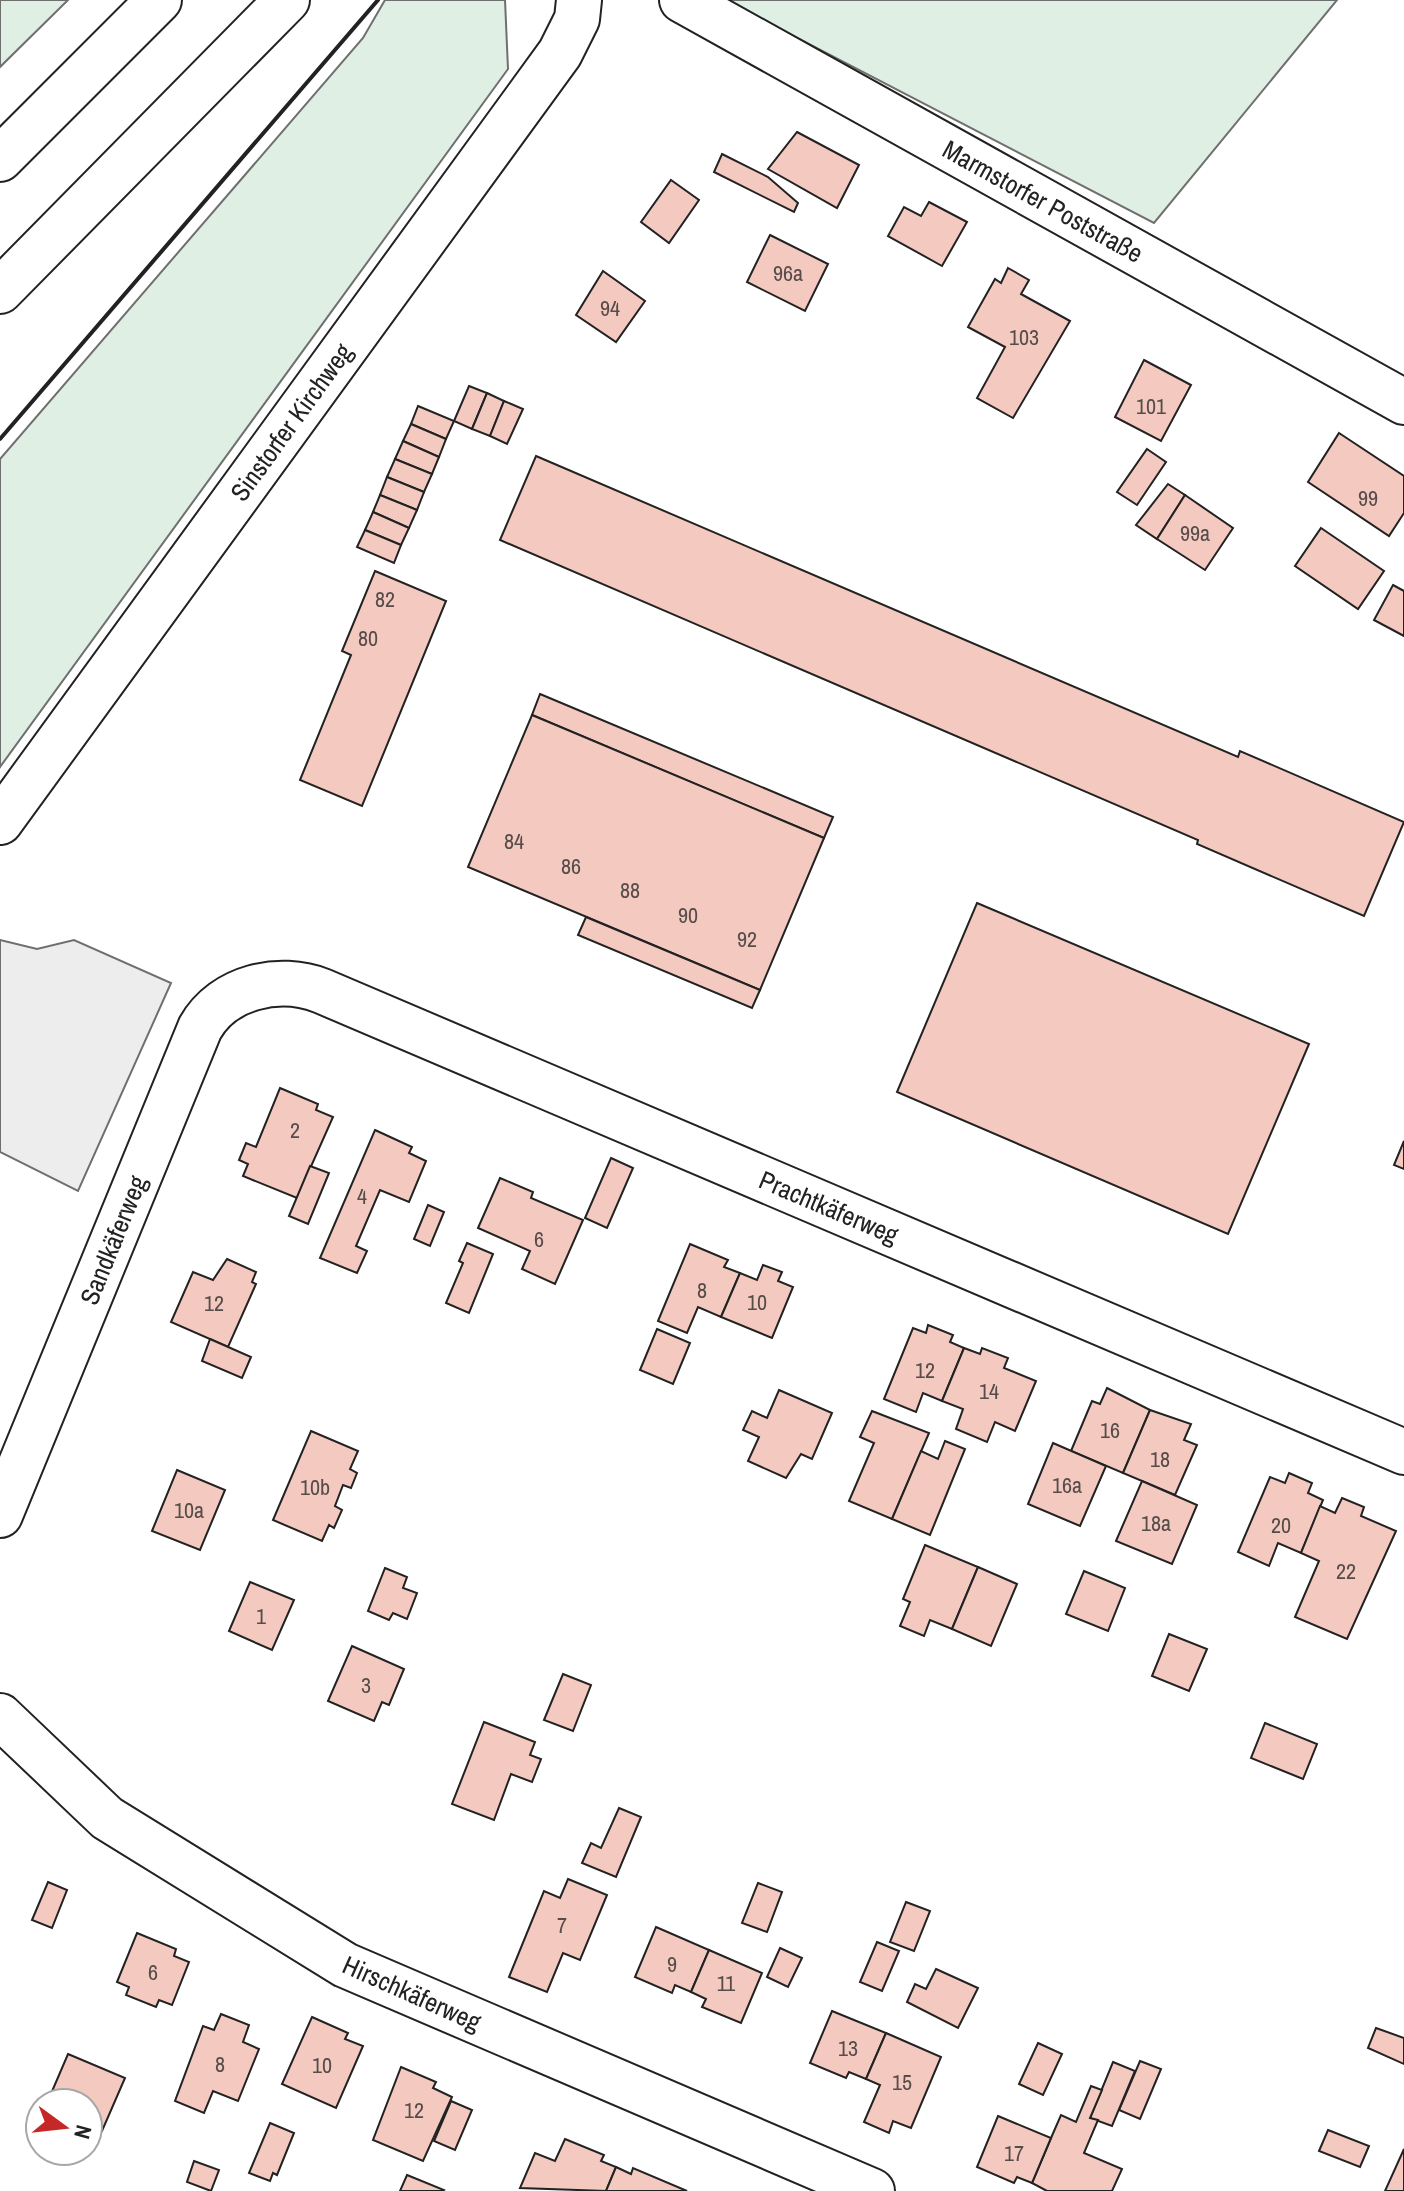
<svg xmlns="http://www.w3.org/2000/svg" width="1404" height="2191" font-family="'Archivo Narrow',sans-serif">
	<rect width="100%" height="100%" fill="#fff"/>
	<g fill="#e0efe3" stroke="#6f6f6f" stroke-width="2">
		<path d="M0,0H68L0,67Z"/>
		<path d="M385,0H505L508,69L0,767V459L363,38Z"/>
		<path d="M724,0H1337L1154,223Z"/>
	</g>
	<path fill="#ededed" stroke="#6f6f6f" stroke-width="2" d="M0,940L37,949L74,940L171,983L78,1191L0,1152Z"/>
	<g fill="#f3c9c0" stroke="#222" stroke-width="2">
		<path d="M797,132L859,165L837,208L768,169Z"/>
		<path d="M722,154L768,177L798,203L794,212L714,172Z"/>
		<path d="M671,180L699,200L669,243L641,222Z"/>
		<path d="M929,202L967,222L942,266L888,236L904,207L921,216Z"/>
		<path d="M770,235L828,264L805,311L747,282Z"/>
		<path d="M1008,268L1029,280L1021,294L1070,321L1013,418L977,398L1005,347L968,327L995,279L1001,283Z"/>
		<path d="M603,271L645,301L616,342L576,315Z"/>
		<path d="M1144,360L1191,385L1161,441L1115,417Z"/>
		<path d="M469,386L487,393L472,429L454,421Z"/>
		<path d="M487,393L504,401L490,436L472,429Z"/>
		<path d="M504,401L523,409L507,444L490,436Z"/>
		<path d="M418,406L454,421L446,439L411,424Z"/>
		<path d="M411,424L446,439L439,457L403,441Z"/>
		<path d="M1339,433L1404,476V513L1389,536L1308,482Z"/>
		<path d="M403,441L439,457L432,474L395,459Z"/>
		<path d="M1147,449L1166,462L1137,505L1117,492Z"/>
		<path d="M536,456L1238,757L1240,751L1404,822L1364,916L1197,844L1198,840L500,540Z"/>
		<path d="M395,459L432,474L424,492L387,477Z"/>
		<path d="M387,477L424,492L417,510L380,495Z"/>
		<path d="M1168,484L1185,495L1157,539L1136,525Z"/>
		<path d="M380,495L417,510L409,528L373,512Z"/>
		<path d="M1185,495L1233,528L1205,570L1157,539Z"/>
		<path d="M373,512L409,528L401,545L365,530Z"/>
		<path d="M1321,528L1384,571L1358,609L1295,566Z"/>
		<path d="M365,530L401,545L394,563L357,547Z"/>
		<path d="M375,571L446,601L362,806L300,780L351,655L342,651Z"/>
		<path d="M1393,585L1404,591V636L1374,620Z"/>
		<path d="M540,694L833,817L824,838L532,715Z"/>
		<path d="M532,715L824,838L760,990L468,867Z"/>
		<path d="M977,903L1309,1044L1228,1234L897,1092Z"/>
		<path d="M586,917L760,990L752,1008L578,935Z"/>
		<path d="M280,1088L318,1104L316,1110L333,1117L297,1198L243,1176L248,1164L239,1160L246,1143L256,1147Z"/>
		<path d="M375,1130L412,1147L409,1153L426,1161L409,1202L380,1190L356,1246L367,1251L357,1273L320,1258Z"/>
		<path d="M1404,1141V1169L1394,1165Z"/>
		<path d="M611,1158L633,1168L607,1228L585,1218Z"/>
		<path d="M310,1166L329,1173L308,1224L289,1216Z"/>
		<path d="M500,1178L533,1192L531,1198L583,1220L555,1284L522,1269L530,1251L478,1228Z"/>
		<path d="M428,1205L444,1212L430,1246L414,1239Z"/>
		<path d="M467,1243L493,1254L469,1313L446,1303L463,1263L459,1261Z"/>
		<path d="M690,1244L728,1260L724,1267L740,1273L721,1317L698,1307L687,1333L658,1321Z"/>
		<path d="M227,1259L256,1272L252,1282L256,1284L228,1347L171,1322L193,1272L213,1280Z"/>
		<path d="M763,1265L782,1272L778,1281L793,1287L772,1338L721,1317L740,1273L757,1280Z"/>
		<path d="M928,1325L953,1335L950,1342L964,1348L942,1401L923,1393L916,1412L884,1399L913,1328L926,1333Z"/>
		<path d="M657,1329L690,1343L673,1384L640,1370Z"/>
		<path d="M210,1339L251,1357L242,1378L202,1361Z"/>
		<path d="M964,1348L980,1354L982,1348L1008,1358L1004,1368L1036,1381L1015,1431L995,1422L987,1442L956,1429L963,1409L942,1401Z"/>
		<path d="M1107,1388L1150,1410L1123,1473L1071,1451L1092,1401L1100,1404Z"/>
		<path d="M779,1390L832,1413L812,1459L801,1454L786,1478L748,1461L759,1437L743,1430L752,1411L767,1418Z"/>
		<path d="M1150,1410L1191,1424L1184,1440L1197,1445L1175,1495L1123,1473Z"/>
		<path d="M872,1411L929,1433L892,1519L849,1501L874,1443L860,1437Z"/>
		<path d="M311,1431L358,1451L350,1469L357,1473L351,1488L343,1485L335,1506L342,1510L334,1528L329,1525L322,1541L273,1520Z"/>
		<path d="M945,1441L965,1449L930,1535L892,1519L921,1451L938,1459Z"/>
		<path d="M1053,1443L1106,1466L1080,1526L1028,1504Z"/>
		<path d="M177,1470L225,1490L200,1550L152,1531Z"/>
		<path d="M1289,1473L1312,1483L1308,1493L1323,1500L1301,1553L1278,1543L1269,1566L1238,1552L1270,1477L1285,1483Z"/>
		<path d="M1142,1481L1197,1505L1172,1564L1116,1541Z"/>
		<path d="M1342,1498L1364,1507L1361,1516L1396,1531L1347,1639L1295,1617L1319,1561L1301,1553L1320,1506L1335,1513Z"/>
		<path d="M925,1545L978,1567L952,1629L930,1620L924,1636L900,1626L910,1602L903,1599Z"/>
		<path d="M978,1567L1017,1584L991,1646L952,1629Z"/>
		<path d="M385,1568L407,1577L403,1588L417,1593L407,1619L393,1613L389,1620L368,1611Z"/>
		<path d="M1084,1571L1125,1588L1108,1631L1066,1614Z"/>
		<path d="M250,1582L294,1600L272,1650L229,1631Z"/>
		<path d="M1169,1634L1207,1649L1189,1691L1152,1676Z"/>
		<path d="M352,1646L404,1669L389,1705L382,1702L374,1721L328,1701Z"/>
		<path d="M563,1674L591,1685L573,1731L544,1720Z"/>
		<path d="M484,1722L535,1742L530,1755L541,1759L532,1782L511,1774L494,1820L452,1804Z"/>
		<path d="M1265,1723L1317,1744L1303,1779L1251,1758Z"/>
		<path d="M619,1808L641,1817L616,1877L582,1863L591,1843L601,1848Z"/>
		<path d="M568,1879L607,1895L580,1960L563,1953L547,1992L509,1977L544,1891L560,1898Z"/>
		<path d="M48,1882L67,1890L52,1928L32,1920Z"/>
		<path d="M758,1883L782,1892L767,1932L742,1923Z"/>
		<path d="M906,1902L930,1911L914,1951L890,1942Z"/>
		<path d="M656,1927L709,1950L691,1992L675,1985L672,1993L635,1977Z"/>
		<path d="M137,1933L176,1949L174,1956L189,1962L172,2005L159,2000L156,2007L126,1995L129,1987L117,1982Z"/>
		<path d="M877,1942L899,1951L882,1991L860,1982Z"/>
		<path d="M780,1948L802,1958L788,1987L767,1977Z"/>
		<path d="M709,1950L762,1973L741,2023L702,2007L706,1999L691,1992Z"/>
		<path d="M936,1969L978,1988L958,2028L907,2002L915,1984L926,1989Z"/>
		<path d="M832,2011L886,2033L866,2079L849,2072L846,2078L810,2063Z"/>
		<path d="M221,2014L249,2025L243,2042L259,2049L238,2101L213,2091L204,2113L175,2101L203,2026L214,2030Z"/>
		<path d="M312,2017L348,2033L345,2039L363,2046L336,2108L282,2084Z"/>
		<path d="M1376,2028L1404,2038V2064L1368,2048Z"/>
		<path d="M886,2033L941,2057L911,2128L893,2121L889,2133L864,2122L880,2085L866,2079Z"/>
		<path d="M1038,2043L1062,2054L1043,2095L1019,2084Z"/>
		<path d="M68,2054L125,2078L102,2131L88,2125V2103H47Z"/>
		<path d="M1140,2061L1161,2069L1140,2119L1119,2110Z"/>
		<path d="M1113,2062L1135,2071L1112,2126L1090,2118Z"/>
		<path d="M401,2067L436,2082L433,2088L452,2097L423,2161L373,2140Z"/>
		<path d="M1091,2086L1102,2090L1090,2118L1098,2120L1084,2153L1122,2169L1112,2191H1047L1032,2183L1051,2138L1061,2115L1076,2122Z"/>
		<path d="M451,2101L472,2110L455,2150L434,2141Z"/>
		<path d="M998,2116L1051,2138L1032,2183L1017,2177L1014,2183L977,2167Z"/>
		<path d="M270,2123L294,2133L277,2175L273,2173L270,2181L249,2173Z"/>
		<path d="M1328,2130L1369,2146L1360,2167L1319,2151Z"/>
		<path d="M565,2139L604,2155L601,2161L616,2167L606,2191L520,2188L535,2153L555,2161Z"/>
		<path d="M1404,2149V2191H1385Z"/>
		<path d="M194,2161L219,2170L211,2191L187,2182Z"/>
		<path d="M616,2167L631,2174L633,2168L687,2191H606Z"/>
		<path d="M407,2175L444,2190L443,2191H400Z"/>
	</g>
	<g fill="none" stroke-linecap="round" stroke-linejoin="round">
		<g stroke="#222" stroke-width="48">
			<g id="minor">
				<path d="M682,0L1404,402"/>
				<path d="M0,822L560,53L577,19L579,0"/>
				<path d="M0,1515L200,1028C223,987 279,974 322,991L1404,1452"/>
				<path d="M0,1716L107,1818L345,1965L872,2191"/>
			</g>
		</g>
		<g stroke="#222" stroke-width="48">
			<g id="highway">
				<path d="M0,159L159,0"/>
				<path d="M0,291L287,0"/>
			</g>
		</g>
		<use href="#minor" stroke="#fff" stroke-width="44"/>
		<use href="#highway" stroke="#fff" stroke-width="44"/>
		<path stroke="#222" stroke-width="4" d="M0,439L378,0"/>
	</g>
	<g text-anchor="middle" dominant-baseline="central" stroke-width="6" stroke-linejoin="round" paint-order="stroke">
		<g font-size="22" fill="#564c4a">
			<text x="788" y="273">96a</text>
			<text x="610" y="308">94</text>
			<text x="1024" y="337">103</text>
			<text x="1151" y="406">101</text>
			<text x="1368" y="498">99</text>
			<text x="1195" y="533">99a</text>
			<text x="385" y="599">82</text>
			<text x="368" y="638">80</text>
			<text x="514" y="841">84</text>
			<text x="571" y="866">86</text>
			<text x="630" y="890">88</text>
			<text x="688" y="915">90</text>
			<text x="747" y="939">92</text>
			<text x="295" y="1130">2</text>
			<text x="362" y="1196">4</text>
			<text x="539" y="1239">6</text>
			<text x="702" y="1290">8</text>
			<text x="757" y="1302">10</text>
			<text x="214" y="1303">12</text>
			<text x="925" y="1370">12</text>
			<text x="989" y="1391">14</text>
			<text x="1110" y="1430">16</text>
			<text x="1160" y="1459">18</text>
			<text x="1067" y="1485">16a</text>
			<text x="315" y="1487">10b</text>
			<text x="189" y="1510">10a</text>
			<text x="1156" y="1523">18a</text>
			<text x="1281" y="1525">20</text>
			<text x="1346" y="1571">22</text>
			<text x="261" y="1616">1</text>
			<text x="366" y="1685">3</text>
			<text x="562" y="1925">7</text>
			<text x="672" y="1964">9</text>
			<text x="153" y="1972">6</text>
			<text x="726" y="1983">11</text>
			<text x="848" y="2048">13</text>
			<text x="220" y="2064">8</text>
			<text x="322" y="2065">10</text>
			<text x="902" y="2082">15</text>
			<text x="414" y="2110">12</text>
			<text x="1014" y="2153">17</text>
		</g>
		<g font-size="26" fill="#222" stroke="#fff">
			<text transform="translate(1043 201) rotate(29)">Marmstorfer Poststraße</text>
			<text transform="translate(291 422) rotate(-54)">Sinstorfer Kirchweg</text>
			<text transform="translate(829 1207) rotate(23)">Prachtkäferweg</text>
			<text transform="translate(113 1240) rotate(-68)">Sandkäferweg</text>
			<text transform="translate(412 1993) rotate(24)">Hirschkäferweg</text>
		</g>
	</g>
	<g transform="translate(64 2127) rotate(105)"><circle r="38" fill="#ffffff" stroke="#a7a7a7" stroke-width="2"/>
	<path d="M0-6L14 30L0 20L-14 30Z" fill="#c62828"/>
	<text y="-12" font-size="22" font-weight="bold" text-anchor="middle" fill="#222222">N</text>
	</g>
</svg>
